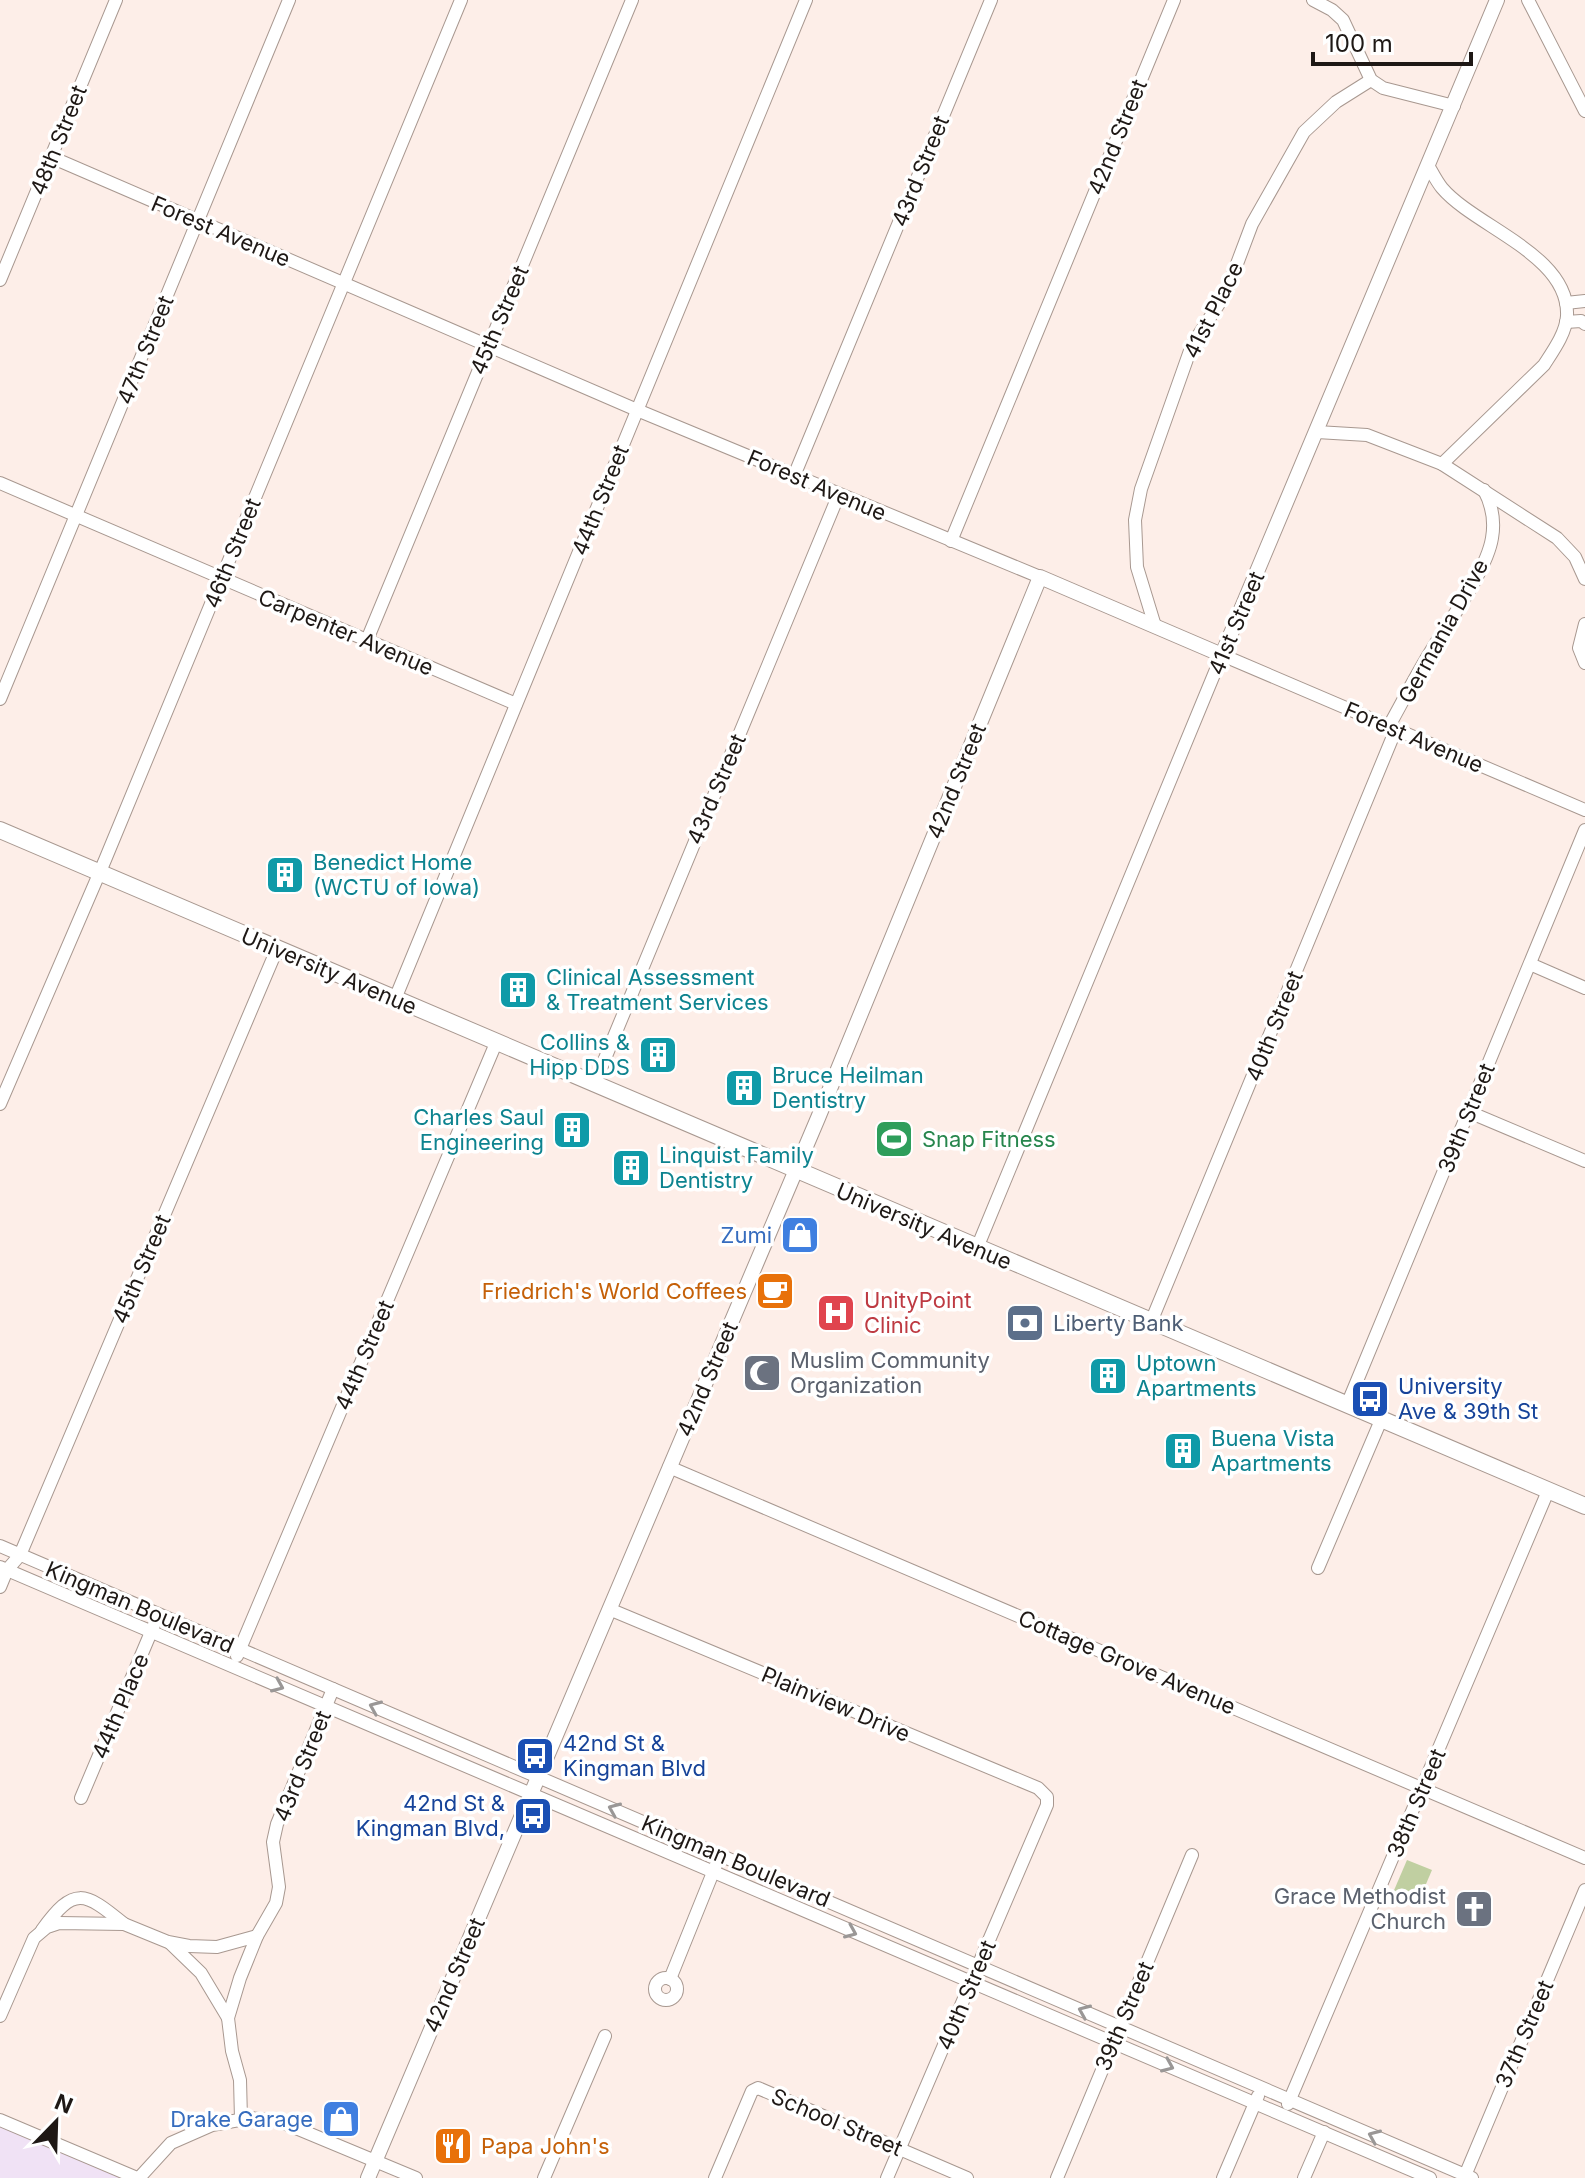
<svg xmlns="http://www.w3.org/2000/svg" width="1585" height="2178" font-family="Inter,sans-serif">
	<rect width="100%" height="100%" fill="#fdeee8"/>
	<path fill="#f0e2f5" d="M0,2120L137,2178H0Z"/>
	<path fill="#c0cfa1" d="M1407,1860L1432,1870L1417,1905L1392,1895Z"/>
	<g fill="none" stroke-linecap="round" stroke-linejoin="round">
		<g stroke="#a89890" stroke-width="14">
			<g id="minor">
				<path d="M1313,0L1332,10L1343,20L1371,80L1383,88L1454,106"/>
				<path d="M1528,0L1585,111"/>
				<path d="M51,157L637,410L1040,577"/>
				<path d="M1429,167C1433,174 1437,182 1442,188C1475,227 1570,255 1567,316C1566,333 1553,351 1544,365L1442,464"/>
				<path d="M0,280L116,0"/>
				<path d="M1566,303L1585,301"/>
				<path d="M1566,322L1581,321L1585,324"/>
				<path d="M1317,432L1367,435L1442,464L1557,538L1575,557L1585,579"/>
				<path d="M794,476L991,0"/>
				<path d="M0,483L516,704"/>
				<path d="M951,541L1174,0"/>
				<path d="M1585,624L1579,648L1585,663"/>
				<path d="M1155,626L1137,567L1135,520L1141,489L1192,345L1226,293L1252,224L1304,132L1336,102L1371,80"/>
				<path d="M367,640L632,0"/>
				<path d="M0,699L289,0"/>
				<path d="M1389,726C1403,701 1416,675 1431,651C1449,621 1487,570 1492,538C1495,521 1492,505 1484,490"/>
				<path d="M1530,964L1585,988"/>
				<path d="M395,999L806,0"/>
				<path d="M594,1085L839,494"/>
				<path d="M0,1104L105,860L461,0"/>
				<path d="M1469,1112L1585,1161"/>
				<path d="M977,1248L1222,655L1585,810"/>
				<path d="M1151,1322L1396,729"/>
				<path d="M1347,1405L1585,830"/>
				<path d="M669,1467L1585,1858"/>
				<path d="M0,1546L1472,2178"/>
				<path d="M0,1567L1430,2178"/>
				<path d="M1318,1568L1381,1420"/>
				<path d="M0,1587L7,1570L20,1555L277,949"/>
				<path d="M609,1609L1038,1788L1047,1797V1805L887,2178"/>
				<path d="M237,1656L496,1043"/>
				<path d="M81,1798L154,1625"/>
				<path d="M42,1930C74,1886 84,1891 124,1924"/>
				<path d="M171,1944L201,1973L228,2018"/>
				<circle cx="666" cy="1989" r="11"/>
				<path d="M670,1979L720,1855"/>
				<path d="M0,2016L34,1938L47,1927L59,1923L124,1924L168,1942L189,1946L217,1947L257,1936"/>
				<path d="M1288,2104L1548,1491"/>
				<path d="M241,2119L240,2080L232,2051L228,2018L240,1978L257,1936L276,1903L279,1887L273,1842L277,1824L333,1689"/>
				<path d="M0,2120L137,2178"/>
				<path d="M139,2178L171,2143L212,2125L250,2118L279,2121L416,2178"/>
				<path d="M544,2178L605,2036"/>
				<path d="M715,2178L752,2091L758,2088L967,2178"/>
				<path d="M1057,2178L1192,1855"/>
				<path d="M1223,2178L1258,2096"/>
				<path d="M1304,2178L1324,2132"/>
				<path d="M1464,2178L1585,1890"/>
			</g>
		</g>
		<g stroke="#a89890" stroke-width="16">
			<path id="tertiary" d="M368,2178L818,1118L1040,577L1222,655L1497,0"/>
		</g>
		<g stroke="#a89890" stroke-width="18">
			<path id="secondary" d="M0,830L1585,1506"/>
		</g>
		<use href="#minor" stroke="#fff" stroke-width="12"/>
		<use href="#tertiary" stroke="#fff" stroke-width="14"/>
		<use href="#secondary" stroke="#fff" stroke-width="16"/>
	</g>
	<defs><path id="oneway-chevron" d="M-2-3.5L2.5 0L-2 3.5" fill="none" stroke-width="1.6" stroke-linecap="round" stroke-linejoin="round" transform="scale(2)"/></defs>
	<g stroke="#9a9796">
		<use href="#oneway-chevron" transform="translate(278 1686) rotate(23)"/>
		<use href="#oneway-chevron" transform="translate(375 1707) rotate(-157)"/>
		<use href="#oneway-chevron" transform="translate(614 1809) rotate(-157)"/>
		<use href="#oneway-chevron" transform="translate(851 1932) rotate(23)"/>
		<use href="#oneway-chevron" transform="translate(1084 2011) rotate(-157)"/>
		<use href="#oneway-chevron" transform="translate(1168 2066) rotate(23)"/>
		<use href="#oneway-chevron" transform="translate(1374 2136) rotate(-157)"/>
	</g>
	<defs>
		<g id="building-square" transform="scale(2)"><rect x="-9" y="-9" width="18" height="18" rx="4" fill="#0f9aa8" stroke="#fff"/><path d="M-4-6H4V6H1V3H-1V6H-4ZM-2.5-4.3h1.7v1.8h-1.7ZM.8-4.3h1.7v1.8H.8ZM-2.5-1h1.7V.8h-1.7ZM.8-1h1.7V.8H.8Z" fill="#fff"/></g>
		<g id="stadium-square" transform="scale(2)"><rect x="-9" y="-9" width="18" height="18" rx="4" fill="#2e9e5b" stroke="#fff"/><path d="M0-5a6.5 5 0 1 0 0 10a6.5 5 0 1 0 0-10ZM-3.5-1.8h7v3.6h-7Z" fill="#fff"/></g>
		<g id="shop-square" transform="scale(2)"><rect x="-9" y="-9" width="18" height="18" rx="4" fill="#3f7fe0" stroke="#fff"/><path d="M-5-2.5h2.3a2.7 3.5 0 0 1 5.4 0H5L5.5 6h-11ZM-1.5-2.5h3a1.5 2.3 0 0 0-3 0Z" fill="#fff"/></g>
		<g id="cafe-square" transform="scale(2)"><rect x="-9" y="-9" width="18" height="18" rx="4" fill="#e8710a" stroke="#fff"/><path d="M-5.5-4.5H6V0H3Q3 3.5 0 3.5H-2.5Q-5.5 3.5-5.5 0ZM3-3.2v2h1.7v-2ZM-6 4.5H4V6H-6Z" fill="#fff"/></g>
		<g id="hospital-square" transform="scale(2)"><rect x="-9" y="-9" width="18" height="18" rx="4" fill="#e0444e" stroke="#fff"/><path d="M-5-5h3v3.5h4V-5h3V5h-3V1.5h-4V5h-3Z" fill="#fff"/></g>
		<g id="bank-square" transform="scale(2)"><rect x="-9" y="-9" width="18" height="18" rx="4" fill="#5c6f8a" stroke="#fff"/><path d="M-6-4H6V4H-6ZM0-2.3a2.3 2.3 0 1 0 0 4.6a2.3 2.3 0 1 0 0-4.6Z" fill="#fff"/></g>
		<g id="mosque-square" transform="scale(2)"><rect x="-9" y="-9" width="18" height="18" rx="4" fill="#6b7280" stroke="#fff"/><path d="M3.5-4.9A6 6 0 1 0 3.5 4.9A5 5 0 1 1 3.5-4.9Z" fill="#fff"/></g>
		<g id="bus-square" transform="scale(2)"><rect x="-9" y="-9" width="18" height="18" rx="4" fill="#1a4fb4" stroke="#fff"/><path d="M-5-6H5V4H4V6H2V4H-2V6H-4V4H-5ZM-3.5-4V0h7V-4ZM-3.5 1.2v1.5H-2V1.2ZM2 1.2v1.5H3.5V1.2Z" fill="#fff"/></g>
		<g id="church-square" transform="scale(2)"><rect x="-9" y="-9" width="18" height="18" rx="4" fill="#6b7280" stroke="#fff"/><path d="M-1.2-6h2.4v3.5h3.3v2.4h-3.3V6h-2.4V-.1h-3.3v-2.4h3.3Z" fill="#fff"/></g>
		<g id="restaurant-square" transform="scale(2)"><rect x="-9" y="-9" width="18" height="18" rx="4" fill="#e8710a" stroke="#fff"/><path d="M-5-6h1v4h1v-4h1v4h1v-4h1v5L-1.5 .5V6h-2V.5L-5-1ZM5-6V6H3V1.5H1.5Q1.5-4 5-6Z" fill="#fff"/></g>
	</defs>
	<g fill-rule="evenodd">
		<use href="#building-square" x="285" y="875"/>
		<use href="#building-square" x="518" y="990"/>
		<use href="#building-square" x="658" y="1055"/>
		<use href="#building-square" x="744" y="1088"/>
		<use href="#building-square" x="572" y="1130"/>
		<use href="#stadium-square" x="894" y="1139"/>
		<use href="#building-square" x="631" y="1168"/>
		<use href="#shop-square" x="800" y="1235"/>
		<use href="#cafe-square" x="775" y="1291"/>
		<use href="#hospital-square" x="836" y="1313"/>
		<use href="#bank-square" x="1025" y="1323"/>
		<use href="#mosque-square" x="762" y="1373"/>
		<use href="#building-square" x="1108" y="1376"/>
		<use href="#bus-square" x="1370" y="1399"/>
		<use href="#building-square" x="1183" y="1451"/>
		<use href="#bus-square" x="535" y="1756"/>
		<use href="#bus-square" x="533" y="1816"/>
		<use href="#church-square" x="1474" y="1909"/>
		<use href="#shop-square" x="341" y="2119"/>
		<use href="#restaurant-square" x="453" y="2146"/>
	</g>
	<g text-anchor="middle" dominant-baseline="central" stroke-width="7" stroke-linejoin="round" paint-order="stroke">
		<g font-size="22" fill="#1e1815" stroke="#fff">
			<text transform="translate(1117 137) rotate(-68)">42nd Street</text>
			<text transform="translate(58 140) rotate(-68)">48th Street</text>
			<text transform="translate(920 171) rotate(-68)">43rd Street</text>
			<text transform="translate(221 231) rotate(23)">Forest Avenue</text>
			<text transform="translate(1213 310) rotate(-63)">41st Place</text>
			<text transform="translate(499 320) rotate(-67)">45th Street</text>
			<text transform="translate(145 350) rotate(-68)">47th Street</text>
			<text transform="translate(817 485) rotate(23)">Forest Avenue</text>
			<text transform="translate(600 500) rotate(-68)">44th Street</text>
			<text transform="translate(232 553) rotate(-68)">46th Street</text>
			<text transform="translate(1236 623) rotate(-67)">41st Street</text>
			<text transform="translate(1443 631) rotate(-61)">Germania Drive</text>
			<text transform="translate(346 632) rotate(23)">Carpenter Avenue</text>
			<text transform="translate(1414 737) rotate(23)">Forest Avenue</text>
			<text transform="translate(956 781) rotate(-68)">42nd Street</text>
			<text transform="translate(716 789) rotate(-67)">43rd Street</text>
			<text transform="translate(329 971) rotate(23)">University Avenue</text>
			<text transform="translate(1274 1026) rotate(-68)">40th Street</text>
			<text transform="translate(1466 1118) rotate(-68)">39th Street</text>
			<text transform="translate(924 1226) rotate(23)">University Avenue</text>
			<text transform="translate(141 1269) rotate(-67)">45th Street</text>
			<text transform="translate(364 1355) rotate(-67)">44th Street</text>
			<text transform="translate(707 1379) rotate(-67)">42nd Street</text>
			<text transform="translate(140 1607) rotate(23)">Kingman Boulevard</text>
			<text transform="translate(1127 1662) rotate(23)">Cottage Grove Avenue</text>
			<text transform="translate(836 1704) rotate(23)">Plainview Drive</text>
			<text transform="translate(120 1706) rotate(-67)">44th Place</text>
			<text transform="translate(302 1766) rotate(-68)">43rd Street</text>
			<text transform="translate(1416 1803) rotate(-67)">38th Street</text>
			<text transform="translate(736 1861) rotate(23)">Kingman Boulevard</text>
			<text transform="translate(454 1975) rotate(-67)">42nd Street</text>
			<text transform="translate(966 1995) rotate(-67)">40th Street</text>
			<text transform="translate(1124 2016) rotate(-67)">39th Street</text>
			<text transform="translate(1524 2034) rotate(-67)">37th Street</text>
			<text transform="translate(837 2122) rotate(23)">School Street</text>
		</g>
		<g font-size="22" fill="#0d838f" stroke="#fff" text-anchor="start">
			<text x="313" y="862">Benedict Home<tspan x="313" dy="25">(WCTU of Iowa)</tspan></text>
			<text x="546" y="977">Clinical Assessment<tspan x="546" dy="25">&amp; Treatment Services</tspan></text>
			<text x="630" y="1042" text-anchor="end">Collins &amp;<tspan x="630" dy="25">Hipp DDS</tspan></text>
			<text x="772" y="1075">Bruce Heilman<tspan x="772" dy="25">Dentistry</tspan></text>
			<text x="544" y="1117" text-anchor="end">Charles Saul<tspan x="544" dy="25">Engineering</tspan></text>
			<text x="659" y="1155">Linquist Family<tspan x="659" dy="25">Dentistry</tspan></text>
			<text x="1136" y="1363">Uptown<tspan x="1136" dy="25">Apartments</tspan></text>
			<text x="1211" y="1438">Buena Vista<tspan x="1211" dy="25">Apartments</tspan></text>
		</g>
		<g font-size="22" fill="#27864d" stroke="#fff" text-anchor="start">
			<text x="922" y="1139">Snap Fitness</text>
		</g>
		<g font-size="22" fill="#366cbe" stroke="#fff" text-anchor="end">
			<text x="772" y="1235">Zumi</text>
			<text x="313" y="2119">Drake Garage</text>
		</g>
		<g font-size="22" fill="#c56008" stroke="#fff" text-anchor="end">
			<text x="747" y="1291">Friedrich's World Coffees</text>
			<text x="481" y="2146" text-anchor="start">Papa John's</text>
		</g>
		<g font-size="22" fill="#be3a42" stroke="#fff" text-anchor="start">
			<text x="864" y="1300">UnityPoint<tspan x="864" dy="25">Clinic</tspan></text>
		</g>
		<g font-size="22" fill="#4e5e75" stroke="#fff" text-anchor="start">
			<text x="1053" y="1323">Liberty Bank</text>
		</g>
		<g font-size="22" fill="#5b616d" stroke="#fff" text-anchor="start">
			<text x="790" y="1360">Muslim Community<tspan x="790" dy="25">Organization</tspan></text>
			<text x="1446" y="1896" text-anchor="end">Grace Methodist<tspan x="1446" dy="25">Church</tspan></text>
		</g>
		<g font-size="22" fill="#164399" stroke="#fff" text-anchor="start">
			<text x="1398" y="1386">University<tspan x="1398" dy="25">Ave &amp; 39th St</tspan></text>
			<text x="563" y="1743">42nd St &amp;<tspan x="563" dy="25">Kingman Blvd</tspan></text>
			<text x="505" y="1803" text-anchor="end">42nd St &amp;<tspan x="505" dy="25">Kingman Blvd,</tspan></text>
		</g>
	</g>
	<g transform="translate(56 2122) rotate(23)" stroke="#ffffff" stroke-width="6" paint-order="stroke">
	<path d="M0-6L14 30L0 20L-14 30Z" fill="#1e1815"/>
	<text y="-12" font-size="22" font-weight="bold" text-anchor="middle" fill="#1e1815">N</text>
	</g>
	<path d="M1313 52v12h158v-12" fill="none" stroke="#1e1815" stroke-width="4"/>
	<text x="1325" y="52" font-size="24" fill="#1e1815" stroke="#ffffff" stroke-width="6" paint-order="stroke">100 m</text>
</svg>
